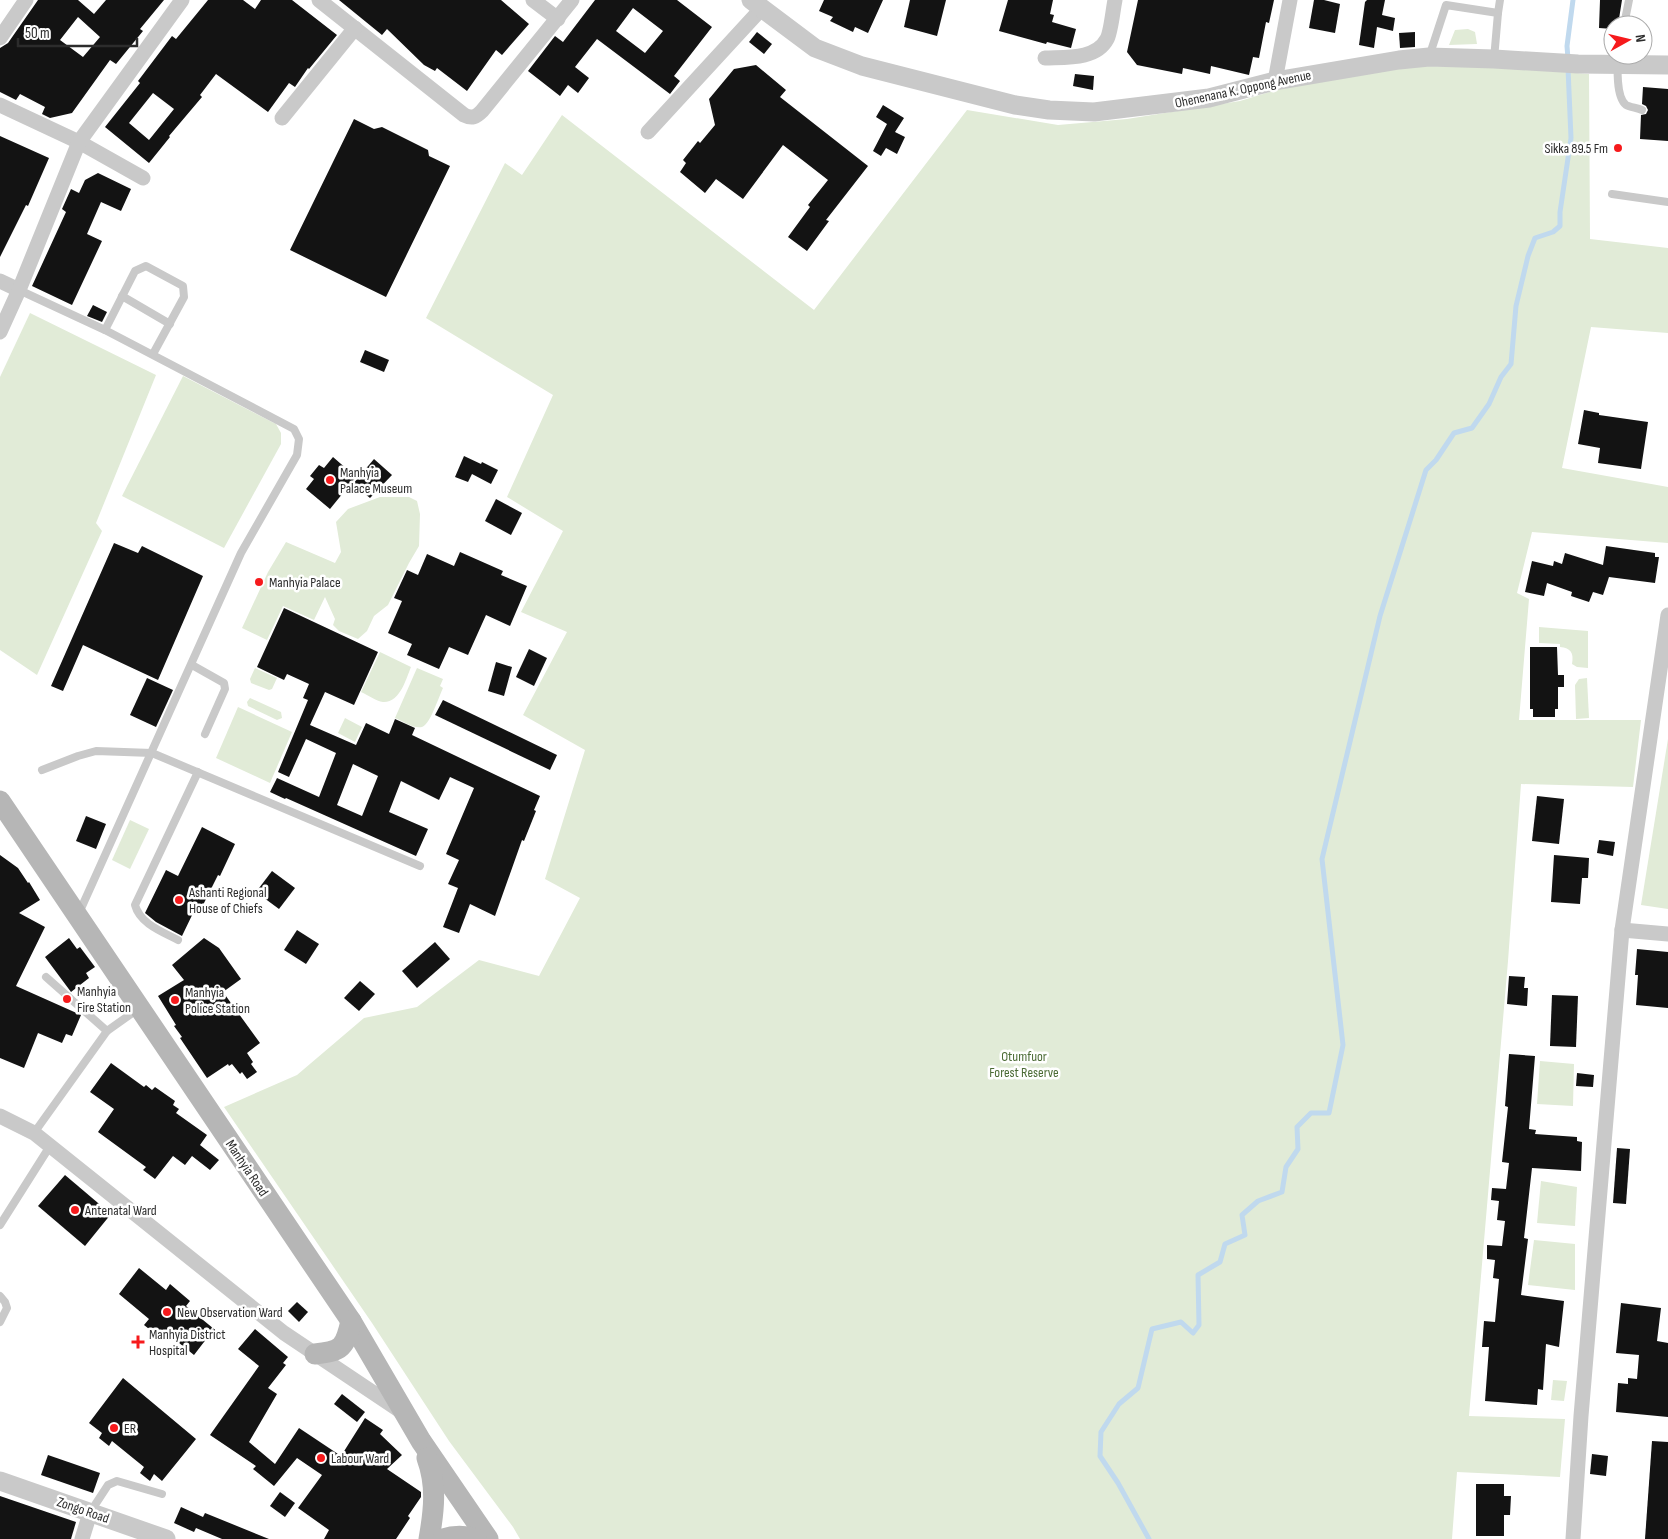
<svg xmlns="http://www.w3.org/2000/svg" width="1668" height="1539" font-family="'Sofia Sans Condensed',sans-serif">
	<rect width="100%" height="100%" fill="#fff"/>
	<g fill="#e1ebd7">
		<path d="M1468,29L1475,32L1477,44L1449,45L1455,30Z"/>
		<path d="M1422,66L1493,67L1589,74L1590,239L1668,248V333L1591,327L1562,468L1668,487V543L1532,532L1517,593L1529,599L1519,720H1641L1633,787L1521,784L1508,961L1469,1416L1565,1419L1560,1477L1457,1472L1452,1539H520L513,1527L449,1441L372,1323L224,1107L297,1075L364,1018L417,1007L479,960L539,976L580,898L545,879L585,750L523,715L567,632L521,612L563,531L507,497L553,395L426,318L505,163L522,175L562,115L814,310L967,110L1058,125L1127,119L1240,101L1319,77Z"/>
		<path d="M30,313L156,375L96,523L102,531L37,675L0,650V377Z"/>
		<path d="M183,376L276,424L281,433V444L224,548L122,496Z"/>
		<path d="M380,497H409L417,501L420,514L419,546L409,563L388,605L374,616L367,631L358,639L339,631L333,625L335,619L325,597L314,620L283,606L267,640L242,628L268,572L286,542L335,563L341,552L336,522L348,509Z"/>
		<path d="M1539,627L1588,631V668L1577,667L1572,664C1574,653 1571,648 1560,647V644L1539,643Z"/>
		<path d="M380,652L411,667C406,679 400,703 383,702C376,701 368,695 361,692Z"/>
		<path d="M255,668L277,678L272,689L269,690L251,683L250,679Z"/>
		<path d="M417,668L443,679L440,686L443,688C439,696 430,725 422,727C413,729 403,721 395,718Z"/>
		<path d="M1587,678L1589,718L1576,719L1575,685L1579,679Z"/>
		<path d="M250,698L281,712L282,718L277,720L248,706L247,702Z"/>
		<path d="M238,707L292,732L270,783L216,758Z"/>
		<path d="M345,718L362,727L355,742L338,733Z"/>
		<path d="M1668,739V909L1641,905Z"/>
		<path d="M130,820L149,829L130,869L112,860Z"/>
		<path d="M1540,1061L1574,1064L1573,1106L1537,1104Z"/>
		<path d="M1541,1181L1577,1187L1575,1226L1537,1223Z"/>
		<path d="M1534,1240L1575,1244V1290L1528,1285Z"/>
		<path d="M1553,1380L1567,1381L1564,1401L1551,1400Z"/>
	</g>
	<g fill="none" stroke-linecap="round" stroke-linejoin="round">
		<g stroke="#c0d9ee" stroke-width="5">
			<path d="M1568,59L1567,46L1573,0"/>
			<path d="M1149,1539L1118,1483L1100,1456L1101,1432L1119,1404L1138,1388L1152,1329L1181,1322L1193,1333L1199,1325L1198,1275L1220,1262L1225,1244L1245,1235L1242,1215L1258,1201L1282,1192L1286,1167L1298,1149L1297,1127L1311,1113H1329L1343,1045L1322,859L1380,616L1426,470L1436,460L1454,433L1472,428L1489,404L1501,377L1511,364L1516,306L1528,256L1535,238L1553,232L1560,226V212L1571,138L1568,68"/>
		</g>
	</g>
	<g fill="#131313" fill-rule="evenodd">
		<path d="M38,0H78L94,14L106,0H164L140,29L143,31L116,64L110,60L72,113L50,118L42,114L45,107L20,94L16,100L0,92V48L8,43ZM78,17L100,37L83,57L60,40Z"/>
		<path d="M208,0H243L255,9L261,0H292L337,35L309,69L308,68L295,87L289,83L268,112L216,74L200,95L202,97L169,136L170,137L149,163L105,127L140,83L138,81L172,36L176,39ZM153,93L174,109L149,140L129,123Z"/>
		<path d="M339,0H501L529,24L502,55L496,50L467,91L437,68L435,71L424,65L387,29L382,35Z"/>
		<path d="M595,0H677L712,27L674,76L680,81L670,94L597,39L575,67L589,78L578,93L568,85L560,96L528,71L555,36L563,42ZM633,8L663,31L645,53L616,31Z"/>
		<path d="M824,0H883L868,33L855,27L853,32L830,21L833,17L819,11Z"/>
		<path d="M910,0H946L937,36L904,27Z"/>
		<path d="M1008,0H1053L1050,14L1054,15L1052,22L1076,29L1071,48L1047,42L1046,44L999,31Z"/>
		<path d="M1138,0H1274L1269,23L1266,22L1259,58L1253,57L1249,75L1211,66L1210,74L1183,68L1182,74L1137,65L1127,52Z"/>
		<path d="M1314,0H1324L1340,4L1335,33L1309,28Z"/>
		<path d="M1367,0H1385L1382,15L1395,18L1393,31L1377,27L1374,48L1359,45L1365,2Z"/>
		<path d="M1600,0H1622L1618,25H1613V29L1599,28Z"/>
		<path d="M757,32L772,44L764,54L749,42Z"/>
		<path d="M1415,32V47L1400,48L1399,33Z"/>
		<path d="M756,65L786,90L780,97L868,166L826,220L829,221L807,251L788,237L810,207L808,205L828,180L783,145L743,199L716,179L705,193L680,172L686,163L683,160L698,141L700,143L715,125L709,99L734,69Z"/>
		<path d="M1075,74L1094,76L1093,90L1073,86Z"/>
		<path d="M1643,87L1668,89V141L1640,139L1641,115L1646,114L1648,110L1646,106L1642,104Z"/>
		<path d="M883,105L904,118L895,132L905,137L897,154L886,148L881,156L873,151L887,124L876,117Z"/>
		<path d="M354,119L374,129L382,127L428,150L429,156L450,166L386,297L290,250Z"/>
		<path d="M0,136L49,158L28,206L26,205L0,257Z"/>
		<path d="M98,173L131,189L121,211L101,202L87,234L102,241L72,305L32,286L66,212L62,209L71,189L79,193L85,180Z"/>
		<path d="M93,305L107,312L102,322L87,316Z"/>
		<path d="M365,350L389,360L384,372L360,362Z"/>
		<path d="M1584,410L1599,413V415L1648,422L1641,469L1598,463L1600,448L1578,444Z"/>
		<path d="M464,456L481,464L482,462L498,470L491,484L472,474L468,482L455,477Z"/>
		<path d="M333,457L356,477L330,509L306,489L314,479L310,476L319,465L324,468Z"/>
		<path d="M374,459L392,475L370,498L353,484Z"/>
		<path d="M496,499L522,513L511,535L485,521Z"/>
		<path d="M114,543L138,553L142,546L203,576L158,680L83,645L63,691L51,686Z"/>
		<path d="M1606,546L1655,553V557H1659L1655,583L1609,577L1603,595L1593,592L1589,602L1571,596L1572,592L1547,583L1544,596L1525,592L1532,561L1553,566L1554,561L1562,564L1565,553L1603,565Z"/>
		<path d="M460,552L503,571L501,575L527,586L510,626L486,615L468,655L449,647L439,669L407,655L412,644L388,633L402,601L394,598L407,570L418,575L427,554L454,566Z"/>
		<path d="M284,608L378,652L354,705L325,692L310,725L356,745L366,723L389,734L395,719L415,728L412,735L540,796L534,810L536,811L524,841L522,840L495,916L470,904L459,933L443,927L458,888L448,884L459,860L446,854L474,788L450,777L439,800L401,781L389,812L428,829L416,856L286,798L285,799L270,792L277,778L319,797L336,753L306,739L289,777L278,772L308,700L303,698L309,684L287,674L284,680L257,667ZM353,764L378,776L362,816L337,805Z"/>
		<path d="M1530,647H1557L1558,675H1564V687H1558V709H1555V717H1533V709H1530Z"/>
		<path d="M529,649L547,658L534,686L516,677Z"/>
		<path d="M496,662L512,667L504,696L488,691Z"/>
		<path d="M147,678L173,690L156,727L130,715Z"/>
		<path d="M443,700L557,755L550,770L435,715Z"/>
		<path d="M1537,796L1564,799L1559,844L1532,841Z"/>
		<path d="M86,816L106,824L96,849L76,841Z"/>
		<path d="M202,827L235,844L220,876L218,875L200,911L195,909L182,936L156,922L145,913L166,870L178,876Z"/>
		<path d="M1599,840L1615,842L1613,856L1597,853Z"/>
		<path d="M0,855L18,868L28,883L29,882L40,900L19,913L45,927L16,986L81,1015L72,1036L66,1034L62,1043L38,1033L24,1068L0,1058Z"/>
		<path d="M1554,855L1589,858L1588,878H1582L1580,904L1551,902Z"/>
		<path d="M272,871L295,888L279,909L256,892Z"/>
		<path d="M297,930L319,944L306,964L284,950Z"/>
		<path d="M69,938L77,949L80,947L95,967L86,973L89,978L71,992L45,957Z"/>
		<path d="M204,938L219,948L241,979L223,992L260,1043L247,1053L253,1062L251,1064L257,1072L247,1079L242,1072L240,1074L232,1064L229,1066L228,1064L207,1078L180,1038L182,1037L174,1026L176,1025L158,996L184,980L172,965Z"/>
		<path d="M435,942L450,959L417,988L402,971Z"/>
		<path d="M1637,949L1668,952V1008L1636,1005L1638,975H1635Z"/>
		<path d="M1509,976L1525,977L1524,988H1528L1527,1006L1507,1004Z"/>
		<path d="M360,981L375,994L359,1011L344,998Z"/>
		<path d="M1552,995L1578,996L1576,1047L1550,1046Z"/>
		<path d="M1509,1054L1535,1056L1529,1129L1536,1130L1535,1134L1577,1137V1141L1582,1142L1581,1171L1532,1168L1524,1238L1528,1239L1521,1295L1564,1301L1559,1347L1546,1344L1543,1390L1538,1389L1537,1405L1485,1401L1489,1347H1482L1484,1321L1495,1322L1499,1279L1493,1278L1495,1260L1487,1259V1245L1502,1246L1505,1221L1497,1220L1499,1201L1491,1200L1492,1188L1506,1189L1509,1163L1502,1162L1508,1107L1505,1106Z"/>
		<path d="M111,1063L144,1087L146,1085L152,1090L155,1087L175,1101L173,1105L179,1109L176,1113L207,1135L200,1145L219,1160L210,1170L192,1156L185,1165L173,1156L155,1179L143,1170L146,1167L98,1132L114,1109L90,1092Z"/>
		<path d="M1577,1073L1594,1075L1593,1087L1576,1086Z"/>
		<path d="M1617,1148L1630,1149L1626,1204L1613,1203Z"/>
		<path d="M65,1175L111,1214L85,1246L38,1206Z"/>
		<path d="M139,1268L166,1290L170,1284L190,1301L186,1306L214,1329L194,1355L163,1330L158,1336L144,1325L149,1319L119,1294Z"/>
		<path d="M297,1302L308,1312L299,1322L288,1311Z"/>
		<path d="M1621,1303L1661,1308L1657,1341L1668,1343V1417L1616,1412L1618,1383L1628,1384V1378L1637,1379L1639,1355L1616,1353Z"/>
		<path d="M255,1329L288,1357L283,1363L286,1365L268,1388L277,1394L249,1442L275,1464L299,1428L341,1456L365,1418L383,1430L380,1434L402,1455L387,1469L421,1492V1497L408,1516L410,1518L396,1539H324L329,1530L298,1508L322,1475L297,1458L274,1486L253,1469L256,1466L210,1435L259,1366L238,1349Z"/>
		<path d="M123,1378L196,1439L162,1481L154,1474L150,1481L140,1473L144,1467L112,1441L109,1446L99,1438L102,1433L89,1423Z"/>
		<path d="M342,1394L365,1412L357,1422L334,1404Z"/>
		<path d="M1652,1441L1668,1442V1539H1645Z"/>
		<path d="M1592,1454L1608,1456L1606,1476L1590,1474Z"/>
		<path d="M48,1455L100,1473L93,1493L41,1475Z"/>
		<path d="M1476,1484H1504V1496H1511L1510,1515H1504V1536H1476Z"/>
		<path d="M280,1492L295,1503L285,1517L270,1506Z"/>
		<path d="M0,1496L76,1522L71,1539H0Z"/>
		<path d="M181,1507L203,1517L205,1513L269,1539H222L196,1528L194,1532L174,1523Z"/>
	</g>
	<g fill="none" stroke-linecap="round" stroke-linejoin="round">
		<g stroke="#c9c9c9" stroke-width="8">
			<path d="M1498,13L1500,0"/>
			<path d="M1624,25L1629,0"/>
			<path d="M1619,55C1617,67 1616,97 1626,105C1630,107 1637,108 1642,110"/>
			<path d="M1429,57L1446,5L1498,13L1494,59"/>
			<path d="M1612,194L1668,202"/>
			<path d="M19,290L105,330L294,429L299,439L297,455L241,553L79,913"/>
			<path d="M122,296L170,324"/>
			<path d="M105,330L135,271L146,266L183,286L184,297L153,354"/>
			<path d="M192,665L224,683L225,689L205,734"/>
			<path d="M42,770L78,756L96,751L152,753L420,866"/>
			<path d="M178,940C163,932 140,924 135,905L198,772"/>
			<path d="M46,977L107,1031"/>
			<path d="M34,1133L107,1031L138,1009"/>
			<path d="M0,1225L50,1146"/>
			<path d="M0,1296L5,1302L7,1308L0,1322"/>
			<path d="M91,1511L108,1485L117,1481L162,1494"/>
		</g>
		<g stroke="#c9c9c9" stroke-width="15">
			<path d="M319,0L464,115C472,119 476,117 482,111L572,0"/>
			<path d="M533,0L558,19"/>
			<path d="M0,38L26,0"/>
			<path d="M1045,58C1065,57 1096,60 1107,39C1111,32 1113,9 1115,0"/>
			<path d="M1275,81L1290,0"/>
			<path d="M0,105L79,142L143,178"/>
			<path d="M282,118L355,28"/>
			<path d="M648,132L762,8"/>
			<path d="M0,281L19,290"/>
			<path d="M0,332L19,290L79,142L182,0"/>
			<path d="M1622,930L1668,934"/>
			<path d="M0,1116L34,1133L284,1333L402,1412"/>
			<path d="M82,1539L90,1513"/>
			<path d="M1573,1539L1581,1416L1622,930L1668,615"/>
		</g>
		<g stroke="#c9c9c9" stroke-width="19">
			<path d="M751,0L815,48L862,66L1015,105L1049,110L1094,112L1209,98L1275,81L1399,60L1429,57L1494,59L1578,64L1668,65"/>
			<path d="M0,1481L166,1539"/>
		</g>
		<g stroke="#b6b6b6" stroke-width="21">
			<path d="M0,801L351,1321L421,1441L488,1539"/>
			<path d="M315,1354C342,1351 345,1348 351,1321"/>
			<path d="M427,1458C437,1485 434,1511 429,1539"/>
			<path d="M443,1539C455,1535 464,1535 476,1539"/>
		</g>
	</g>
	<g fill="#f61a1c" stroke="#fff" stroke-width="2">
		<circle cx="1618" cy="148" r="5"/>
		<circle cx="330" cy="480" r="5"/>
		<circle cx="259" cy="582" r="5"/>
		<circle cx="179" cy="900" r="5"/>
		<circle cx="67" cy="999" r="5"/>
		<circle cx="175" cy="1000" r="5"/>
		<circle cx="75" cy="1210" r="5"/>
		<circle cx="167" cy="1312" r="5"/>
		<path d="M135.5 1334.5h5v5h5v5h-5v5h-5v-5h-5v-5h5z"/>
		<circle cx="114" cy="1428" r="5"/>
		<circle cx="321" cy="1458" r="5"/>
	</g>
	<g text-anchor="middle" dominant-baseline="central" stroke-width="5" stroke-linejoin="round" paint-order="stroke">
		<g font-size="14" fill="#2c2c2c" stroke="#fff">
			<text transform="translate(1243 89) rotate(-12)">Ohenenana K. Oppong Avenue</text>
			<text transform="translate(247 1168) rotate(56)">Manhyia Road</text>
			<text transform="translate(83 1510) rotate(19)">Zongo Road</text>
		</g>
		<g font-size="14" fill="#2c2c2c" stroke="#fff" text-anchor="start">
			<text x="1608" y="148" text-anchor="end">Sikka 89.5 Fm</text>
			<text x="340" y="472">Manhyia<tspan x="340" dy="16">Palace Museum</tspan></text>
			<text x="269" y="582">Manhyia Palace</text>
			<text x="189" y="892">Ashanti Regional<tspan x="189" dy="16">House of Chiefs</tspan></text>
			<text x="77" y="991">Manhyia<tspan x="77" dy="16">Fire Station</tspan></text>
			<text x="185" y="992">Manhyia<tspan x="185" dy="16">Police Station</tspan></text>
			<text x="85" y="1210">Antenatal Ward</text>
			<text x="177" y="1312">New Observation Ward</text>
			<text x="149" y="1334">Manhyia District<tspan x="149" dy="16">Hospital</tspan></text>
			<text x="124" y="1428">ER</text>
			<text x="331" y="1458">Labour Ward</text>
		</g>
		<g font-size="14" fill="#4b6b35" stroke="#fff">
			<text x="1024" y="1056">Otumfuor<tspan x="1024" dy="16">Forest Reserve</tspan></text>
		</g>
	</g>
	<g transform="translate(1628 40) rotate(82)"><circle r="24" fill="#ffffff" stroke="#ababab"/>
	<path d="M0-4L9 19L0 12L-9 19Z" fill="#f61a1c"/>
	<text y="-8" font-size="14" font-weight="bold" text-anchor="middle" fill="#2c2c2c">N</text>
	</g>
	<path d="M18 38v8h119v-8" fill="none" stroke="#2c2c2c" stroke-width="2.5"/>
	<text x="25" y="38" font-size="15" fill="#2c2c2c" stroke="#ffffff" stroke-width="4" paint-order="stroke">50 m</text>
</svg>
